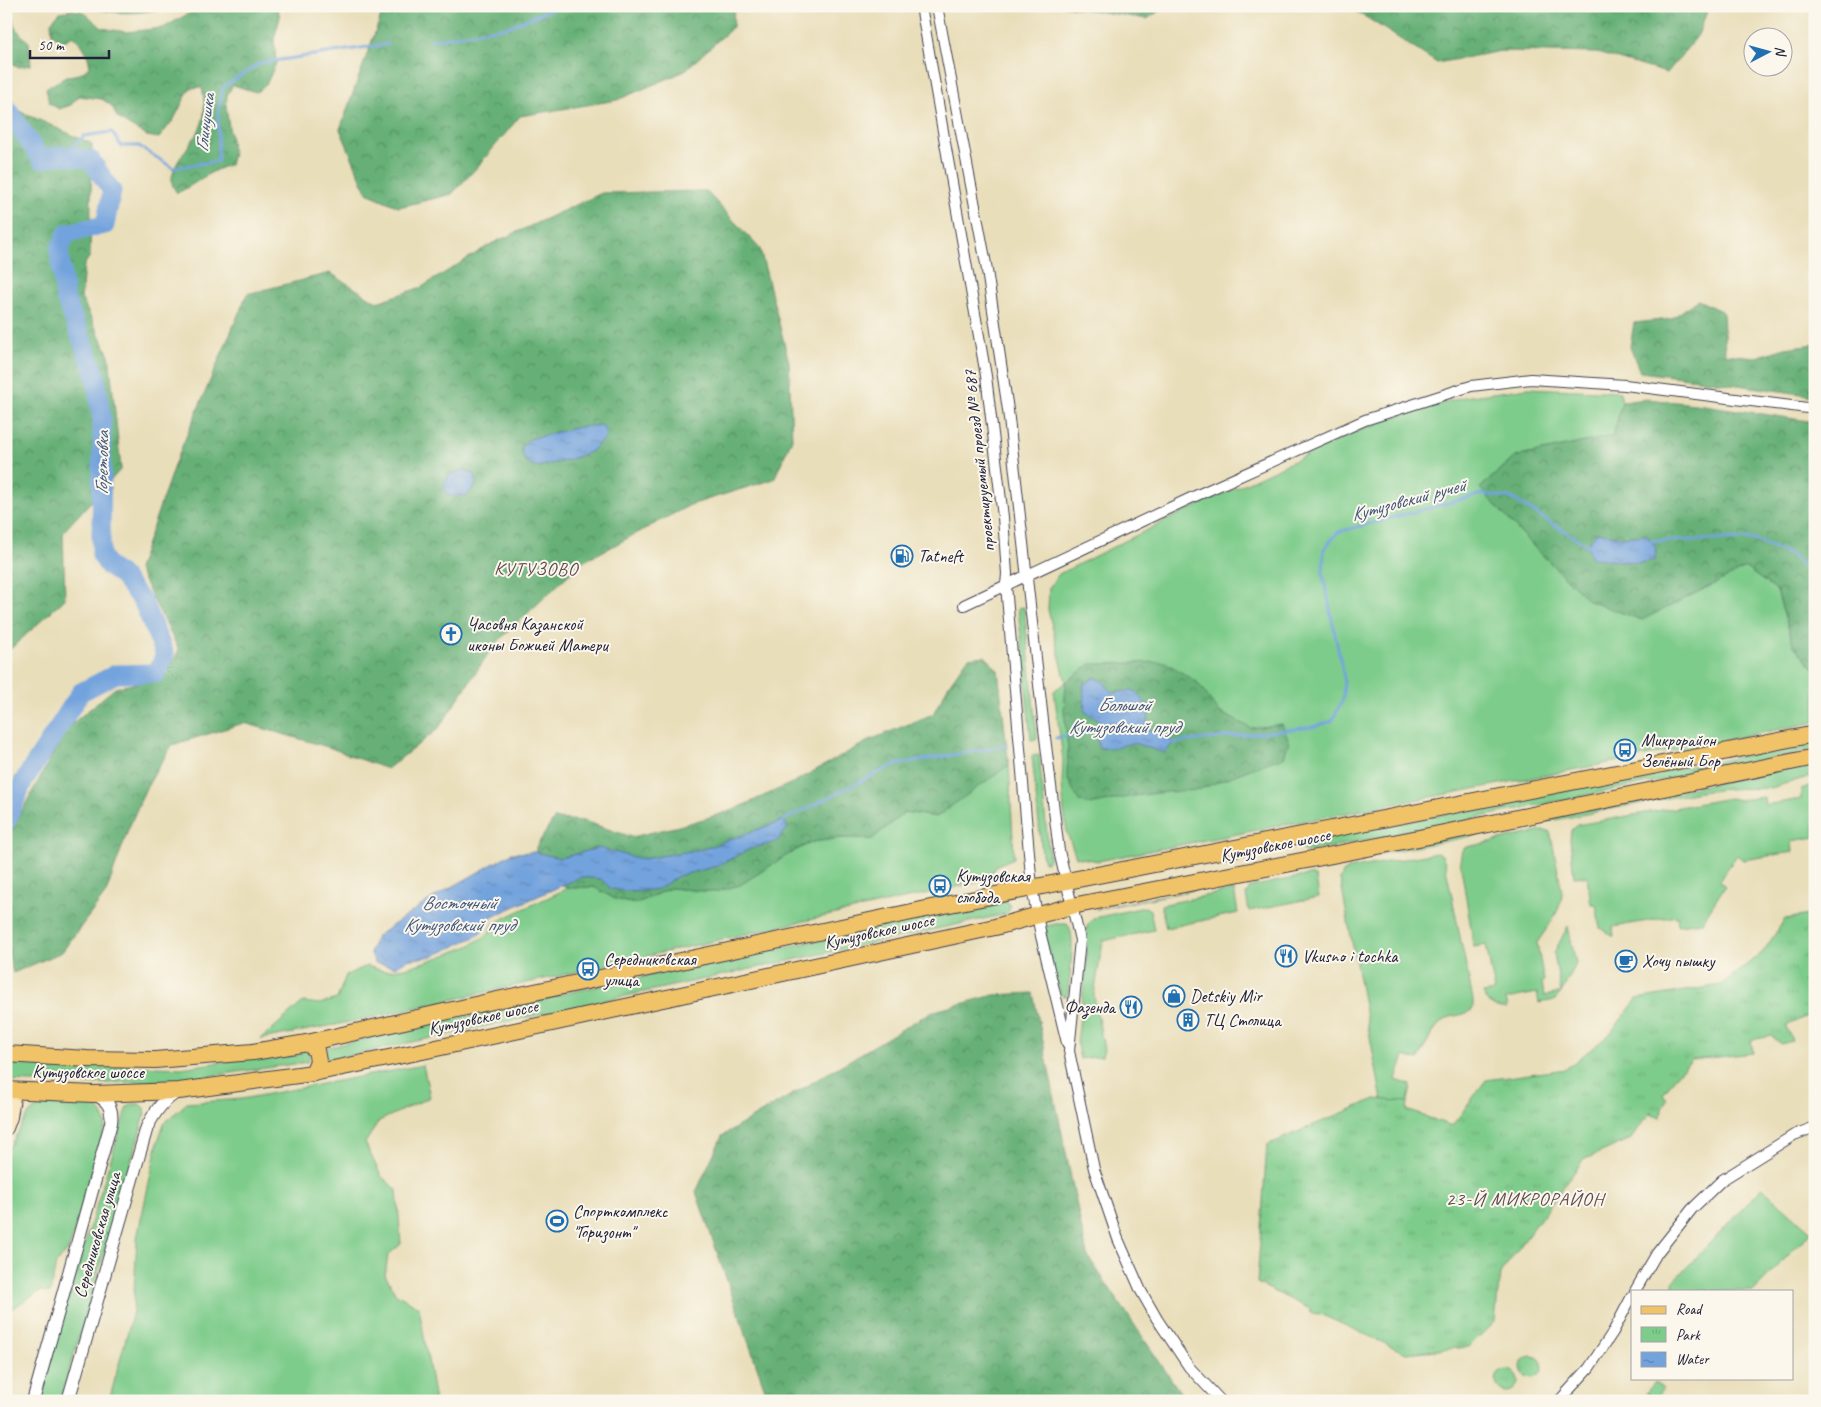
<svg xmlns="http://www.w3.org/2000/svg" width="1821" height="1407" font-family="Caveat,sans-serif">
	<defs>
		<pattern id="forest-crowns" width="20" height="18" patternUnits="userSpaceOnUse" patternTransform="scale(1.25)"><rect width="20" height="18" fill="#66b077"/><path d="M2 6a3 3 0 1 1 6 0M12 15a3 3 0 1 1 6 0" fill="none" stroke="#548f63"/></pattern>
		<pattern id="park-tufts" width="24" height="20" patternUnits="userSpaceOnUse" patternTransform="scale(1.25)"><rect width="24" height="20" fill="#7ecc8b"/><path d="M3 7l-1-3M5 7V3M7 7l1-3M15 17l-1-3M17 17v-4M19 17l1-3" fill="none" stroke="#6daf79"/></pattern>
		<pattern id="water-ripples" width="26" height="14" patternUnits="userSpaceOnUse" patternTransform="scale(1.25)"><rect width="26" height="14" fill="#73a3dd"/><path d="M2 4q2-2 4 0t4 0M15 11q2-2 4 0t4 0" fill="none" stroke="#5e84b4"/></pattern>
	</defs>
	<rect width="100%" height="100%" fill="#fbf7ec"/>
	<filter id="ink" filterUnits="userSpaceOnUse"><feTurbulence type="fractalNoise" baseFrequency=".02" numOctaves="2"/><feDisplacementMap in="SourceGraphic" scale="10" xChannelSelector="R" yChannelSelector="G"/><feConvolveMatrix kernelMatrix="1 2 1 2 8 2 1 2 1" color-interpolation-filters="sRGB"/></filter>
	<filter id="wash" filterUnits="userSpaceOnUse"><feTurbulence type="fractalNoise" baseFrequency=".0096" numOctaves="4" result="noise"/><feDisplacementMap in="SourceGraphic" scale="20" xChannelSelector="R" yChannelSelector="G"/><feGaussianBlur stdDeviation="1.12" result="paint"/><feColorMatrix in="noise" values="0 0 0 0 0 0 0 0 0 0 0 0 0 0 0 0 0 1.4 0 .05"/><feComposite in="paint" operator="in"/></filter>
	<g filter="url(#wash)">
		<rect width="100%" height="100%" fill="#e9deba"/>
		<g fill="#7ecc8b" stroke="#507763">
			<path d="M1528,388L1620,392L1622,402L1614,436L1515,457L1480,488L1708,585L1746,568L1777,591L1794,646L1815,669V722C1576,771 1336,814 1098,861L1076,857L1067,833L1064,811L1062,785L1063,760L1054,691L1066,682L1048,610L1049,588L1059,574L1171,518L1375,423L1464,397Z"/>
			<path d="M1024,607L1037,739L1031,740L1018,608Z"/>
			<path d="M1815,742V749L1307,852L1303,850L1302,846L1305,841Z"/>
			<path d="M1039,755L1049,853V859L1047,863L1044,862L1042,854L1032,756Z"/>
			<path d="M1815,763V775L1771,788L1727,789L1699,792L1096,909Z"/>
			<path d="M1009,765L1014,858L997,865L988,880L365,1019L261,1039L303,1002L319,1004L337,999L346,975L367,966L384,971L406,968L440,957L469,946L488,934L494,923L568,888L594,887L615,899L637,903L670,888L715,892L812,842L841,838L872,839L905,812L937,817L989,771Z"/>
			<path d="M1815,784V837L1792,841L1793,852L1743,860L1737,855L1719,881L1725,886L1702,922L1678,925L1677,916L1613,927L1614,937L1600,928L1596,904H1591L1587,876L1574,877L1570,839L1571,830L1577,825L1730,798L1739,800L1764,797L1765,805L1801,799V789Z"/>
			<path d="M1541,831H1549L1551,835L1562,892C1562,911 1547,927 1537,943L1544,981L1542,982L1544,996L1561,993L1554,953L1568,926L1576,964L1561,993L1555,1000L1539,1003L1537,993L1506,999L1508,1008C1494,1008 1489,1006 1483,993L1495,991L1486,945L1474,947L1460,861L1462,850L1467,847Z"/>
			<path d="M1436,853L1442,855L1445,863L1473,1000V1009C1464,1017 1452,1014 1444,1020C1433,1028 1424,1048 1418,1060L1404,1056L1396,1080L1411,1085L1408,1102L1382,1100L1340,879L1343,873L1349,869Z"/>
			<path d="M1309,875L1313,876L1316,878L1319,897L1249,911L1246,895L1250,887Z"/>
			<path d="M1234,890L1238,913L1166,928L1161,905Z"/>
			<path d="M1000,902H1007L1010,906L1009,911L1006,914L324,1061L325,1052L321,1049L576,991Z"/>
			<path d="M1145,907L1150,910L1154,930L1103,941L1094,995L1104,1050L1102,1056L1080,1059L1077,1043L1087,958L1086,932L1088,924L1094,918Z"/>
			<path d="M1056,924H1067C1077,933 1069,979 1068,993L1066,996H1063L1061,994L1053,972L1043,930L1046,926Z"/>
			<path d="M305,1050L310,1052L308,1062L182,1080L86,1084L6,1081V1061L181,1068Z"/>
			<path d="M423,1065L430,1097L379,1121L365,1143L381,1176L397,1190L401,1244L388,1255L385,1275L396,1294L419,1307L435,1401H109L133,1312L137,1238L158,1141L164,1123L187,1103L242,1099Z"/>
			<path d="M53,1102C77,1102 99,1096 106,1124L69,1249L56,1264L50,1293L40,1291L6,1312V1151C18,1137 23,1116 37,1107C42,1104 48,1103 53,1102Z"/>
			<path d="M133,1104H139L144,1108L145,1115L60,1401H39L60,1324L125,1113L127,1107Z"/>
			<path d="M1762,1188L1811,1232L1754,1291H1673V1282Z"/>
		</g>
		<g fill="url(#forest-crowns)" stroke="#446959">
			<path d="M6,6H16C7,20 18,33 29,42L31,65L19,67L6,60Z"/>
			<path d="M93,6H167C150,14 110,16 93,6Z"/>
			<path d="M221,6H277L280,17L274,39L276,63L266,85L256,92L233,85L227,95L226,107L233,153L230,165C211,169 195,185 177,193C175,190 172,186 172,182C170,163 197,140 202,123C206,112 204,99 202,87L190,88L174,119L159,138L147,136L127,124L117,117L112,106L102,99L79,96L71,105L59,109L49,103L46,88L68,76L80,74L90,67C88,53 84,45 73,36L62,42L52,34L51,22L60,12L72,10L84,12L102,28L126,32L163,28L195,10L217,12Z"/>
			<path d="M388,6H734L733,27L683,72L617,100L520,116L479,165L452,194L399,207L367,193L340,129L382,13Z"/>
			<path d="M1064,6H1167L1147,19Z"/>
			<path d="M1346,6H1709L1698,35L1667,73L1597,53L1501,51L1437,63L1369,19Z"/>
			<path d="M6,105L92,144L90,256L84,265L81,298L109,355L121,469L63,532L65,599L6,653Z"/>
			<path d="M706,191L760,249L789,362L792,439L774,479L690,505L581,563L494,645L438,729L387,769L328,747L244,723L172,745L145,790L128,830L106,893L62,952L13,973L6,943V840L67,728L115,688L164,677L179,650L138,569L175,463L247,294L330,273L377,302L422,287L491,244L602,193Z"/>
			<path d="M1698,300L1723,312L1725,354L1756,357L1785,348L1815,344V396L1696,379L1640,372L1630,347L1634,323L1671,319Z"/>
			<path d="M1647,399L1704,405L1815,422V669L1794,646L1777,591L1746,568L1642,620L1589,601L1527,540L1480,488L1515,457L1613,436L1622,402Z"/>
			<path d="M985,656L998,670L1009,765L936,817L905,812L872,839L841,838L812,842L794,851L740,885L715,892L670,888L637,903L615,899L594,887L568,888L537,878L536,847L554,819L584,821L632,837L679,826L731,811L794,782L870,740L933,714L950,683L968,658Z"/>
			<path d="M1165,662L1197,682L1219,712L1251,728L1282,724L1289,741L1284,757L1245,771L1198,790L1167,792L1133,796L1090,805L1079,801L1067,778L1068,748L1064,711L1066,682L1091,664Z"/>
			<path d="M1033,993L1087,1255L1186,1401H769L696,1192L722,1136L931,1012L994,995Z"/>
		</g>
		<g fill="url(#park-tufts)" stroke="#507763">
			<path d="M1815,914V1001L1809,1015L1786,1026L1792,1041L1781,1044L1772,1036L1751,1040L1753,1053L1692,1060L1679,1072L1663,1094L1667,1099L1662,1109L1661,1117L1651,1115V1111L1631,1139L1583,1160L1500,1274L1495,1321L1469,1347L1406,1353L1320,1314L1311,1313L1310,1309L1257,1283L1267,1145L1375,1099L1408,1102L1407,1110L1452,1126L1486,1080L1566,1069L1609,1035L1637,999L1721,985L1763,952L1785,919Z"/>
			<circle cx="1532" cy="1367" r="11"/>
			<circle cx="1507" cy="1381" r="11"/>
			<path d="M1655,1382L1663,1389L1654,1399L1646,1393Z"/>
		</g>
		<g fill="url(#water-ripples)" stroke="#4a628c">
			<path d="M602,425L607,436L590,452L568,460L537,467L525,461L521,448L529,439L579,427Z"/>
			<path d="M464,470L475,474L476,485L466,496H449L443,488L449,475Z"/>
			<path d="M1597,532L1621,537L1647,535L1656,548L1655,560L1639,563L1592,558L1587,545Z"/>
			<path d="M1095,677L1103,681L1112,693L1134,690L1150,708L1146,729L1164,734L1173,743L1165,753L1133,743L1112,748H1099L1095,731L1100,720L1085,712L1083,685Z"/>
			<path d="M784,820L788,828L776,842L750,849L717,866L678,876L658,889L634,892L611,889L601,879L581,877L493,916L479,935L433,956L406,960L396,967L375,963L370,952L377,936L431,899L512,853L535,852L560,858L598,848L642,859L703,849Z"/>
		</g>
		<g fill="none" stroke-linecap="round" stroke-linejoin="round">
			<g stroke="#73a3dd" stroke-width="3">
				<path d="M431,40L507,27L559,6"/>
				<path d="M63,155L84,136L112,132L121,146H139L173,168L218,161V115L223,87L260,63L388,44"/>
				<path d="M1647,541L1752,539L1794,556L1815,579"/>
				<path d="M1056,738L1095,731L1100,732"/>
				<path d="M1170,743L1312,727L1332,721L1343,699L1344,678L1323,575L1324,549L1338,532L1482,494L1511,498L1587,545H1590"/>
				<path d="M784,820L893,765L1005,746"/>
			</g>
			<path stroke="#73a3dd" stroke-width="19" d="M6,107L41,159L63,155L91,160L112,191L105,225L67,233L59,250L65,298L95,373L102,421L101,555L109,567L120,574L143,602L165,654L157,673L116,674L81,692L23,782L6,822"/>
		</g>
	</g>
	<g filter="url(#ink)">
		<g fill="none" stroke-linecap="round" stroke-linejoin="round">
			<g stroke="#403e4e" stroke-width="12">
				<g id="minor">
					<path d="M921,6L986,376L1003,517L1007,574L1006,585L1032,888L1041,936L1067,1043"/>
					<path d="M937,6L986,264L1008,410L1044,729L1059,851L1080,940L1069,1051L1094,1169L1118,1239L1141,1291L1157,1319L1189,1367L1221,1401"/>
					<path d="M964,605L1193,497L1365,420L1471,386L1531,379L1625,385L1815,409"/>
					<path d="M1635,1291L1657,1253L1692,1209L1722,1180L1794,1135L1815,1127"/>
					<path d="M1559,1401L1589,1368L1613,1332L1632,1296"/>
				</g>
			</g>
			<g stroke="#403e4e" stroke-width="14">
				<g id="tertiary">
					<path d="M33,1401L111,1123C113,1108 108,1100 94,1094"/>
					<path d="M68,1401L147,1127C156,1110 163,1100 179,1091"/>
				</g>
			</g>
			<g stroke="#403e4e" stroke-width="16">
				<path id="secondary" d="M6,1128L10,1117L14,1091"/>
			</g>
			<g stroke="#403e4e" stroke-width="18">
				<g id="primary">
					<path d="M307,1043L316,1050L318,1061L313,1073"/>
					<path d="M6,1054L87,1059L155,1060L253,1052L307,1043L497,1000L945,905L1815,734"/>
					<path d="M6,1090L94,1094L179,1091L313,1073L418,1052L995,927L1072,906L1444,833L1815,757"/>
				</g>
			</g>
			<use href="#minor" stroke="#fff" stroke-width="10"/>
			<use href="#tertiary" stroke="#fff" stroke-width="12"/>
			<use href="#secondary" stroke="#f9e7c3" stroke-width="14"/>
			<use href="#primary" stroke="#f1c369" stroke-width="16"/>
		</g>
	</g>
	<defs>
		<g id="fuel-ring" transform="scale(1.125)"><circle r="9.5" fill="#fbf7ec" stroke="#1f6fb2" stroke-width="1.5"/><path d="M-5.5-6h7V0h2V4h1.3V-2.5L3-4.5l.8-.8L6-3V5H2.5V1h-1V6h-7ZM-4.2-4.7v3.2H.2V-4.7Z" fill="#1f6fb2"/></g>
		<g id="church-ring" transform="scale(1.125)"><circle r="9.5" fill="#fbf7ec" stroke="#1f6fb2" stroke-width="1.5"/><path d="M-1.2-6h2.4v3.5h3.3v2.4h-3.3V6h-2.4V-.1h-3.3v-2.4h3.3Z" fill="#1f6fb2"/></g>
		<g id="bus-ring" transform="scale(1.125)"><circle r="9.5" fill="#fbf7ec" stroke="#1f6fb2" stroke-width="1.5"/><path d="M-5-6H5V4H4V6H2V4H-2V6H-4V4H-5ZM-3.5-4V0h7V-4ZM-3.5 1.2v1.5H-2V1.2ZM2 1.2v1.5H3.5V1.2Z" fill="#1f6fb2"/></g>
		<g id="restaurant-ring" transform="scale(1.125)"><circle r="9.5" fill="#fbf7ec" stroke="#1f6fb2" stroke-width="1.5"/><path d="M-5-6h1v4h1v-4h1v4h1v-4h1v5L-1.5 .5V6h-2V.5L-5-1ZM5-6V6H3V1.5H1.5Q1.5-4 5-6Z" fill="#1f6fb2"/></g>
		<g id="cafe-ring" transform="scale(1.125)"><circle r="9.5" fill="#fbf7ec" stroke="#1f6fb2" stroke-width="1.5"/><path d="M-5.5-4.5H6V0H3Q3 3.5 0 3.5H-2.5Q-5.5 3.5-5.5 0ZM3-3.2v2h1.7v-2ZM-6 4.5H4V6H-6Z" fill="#1f6fb2"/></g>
		<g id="shop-ring" transform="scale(1.125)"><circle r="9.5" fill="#fbf7ec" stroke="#1f6fb2" stroke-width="1.5"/><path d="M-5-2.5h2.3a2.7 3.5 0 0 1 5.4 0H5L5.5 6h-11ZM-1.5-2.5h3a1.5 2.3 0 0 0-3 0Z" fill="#1f6fb2"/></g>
		<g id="building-ring" transform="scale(1.125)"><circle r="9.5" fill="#fbf7ec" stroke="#1f6fb2" stroke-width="1.5"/><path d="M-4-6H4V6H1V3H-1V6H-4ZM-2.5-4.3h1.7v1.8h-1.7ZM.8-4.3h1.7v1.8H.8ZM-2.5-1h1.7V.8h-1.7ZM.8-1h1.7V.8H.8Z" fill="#1f6fb2"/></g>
		<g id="stadium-ring" transform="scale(1.125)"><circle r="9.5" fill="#fbf7ec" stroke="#1f6fb2" stroke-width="1.5"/><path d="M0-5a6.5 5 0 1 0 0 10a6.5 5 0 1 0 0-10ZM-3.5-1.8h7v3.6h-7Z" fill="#1f6fb2"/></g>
	</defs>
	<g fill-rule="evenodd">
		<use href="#fuel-ring" x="902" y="556"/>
		<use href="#church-ring" x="451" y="634"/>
		<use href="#bus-ring" x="1625" y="750"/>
		<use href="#bus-ring" x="940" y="886"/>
		<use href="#restaurant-ring" x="1286" y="956"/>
		<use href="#cafe-ring" x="1626" y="961"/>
		<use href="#bus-ring" x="588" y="969"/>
		<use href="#shop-ring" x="1174" y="996"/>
		<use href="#restaurant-ring" x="1131" y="1007"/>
		<use href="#building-ring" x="1188" y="1020"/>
		<use href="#stadium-ring" x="557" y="1221"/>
	</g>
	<g text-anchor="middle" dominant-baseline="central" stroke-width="4" stroke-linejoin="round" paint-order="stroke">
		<g font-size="18" fill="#22223b" stroke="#fbf7ec">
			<text transform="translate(979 461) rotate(-96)">проектируемый проезд № 687</text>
			<text transform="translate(1275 845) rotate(-11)">Кутузовское шоссе</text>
			<text transform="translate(879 931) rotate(-12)">Кутузовское шоссе</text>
			<text transform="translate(483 1017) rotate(-12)">Кутузовское шоссе</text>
			<text x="88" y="1072">Кутузовское шоссе</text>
			<text transform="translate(97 1235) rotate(-74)">Середниковская улица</text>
		</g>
		<g font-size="18" fill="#22223b" stroke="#fbf7ec" text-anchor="start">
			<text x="918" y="556">Tatneft</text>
			<text x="467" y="624">Часовня Казанской<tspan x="467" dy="21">иконы Божией Матери</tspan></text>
			<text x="1641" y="740">Микрорайон<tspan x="1641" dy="21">Зелёный Бор</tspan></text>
			<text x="956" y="876">Кутузовская<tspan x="956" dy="21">слобода</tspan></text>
			<text x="1302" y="956">Vkusno i tochka</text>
			<text x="604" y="959">Середниковская<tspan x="604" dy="21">улица</tspan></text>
			<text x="1642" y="961">Хочу пышку</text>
			<text x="1190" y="996">Detskiy Mir</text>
			<text x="1115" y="1007" text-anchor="end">Фазенда</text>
			<text x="1204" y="1020">ТЦ Столица</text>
			<text x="573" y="1211">Спорткомплекс<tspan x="573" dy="21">"Горизонт"</tspan></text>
		</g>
		<g font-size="19" font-style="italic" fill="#42567c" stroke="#fbf7ec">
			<text transform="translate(205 123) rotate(-83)">Глинушка</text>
			<text transform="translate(102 463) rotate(-89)">Горетовка</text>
			<text transform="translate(1408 500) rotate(-15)">Кутузовский ручей</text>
			<text x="1124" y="705">Большой<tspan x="1124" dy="22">Кутузовский пруд</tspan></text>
			<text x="459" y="903">Восточный<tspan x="459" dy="22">Кутузовский пруд</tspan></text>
		</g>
		<g font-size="19" letter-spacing="1" fill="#604a51" stroke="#fbf7ec">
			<text x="536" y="569">КУТУЗОВО</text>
			<text x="1525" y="1199">23-Й МИКРОРАЙОН</text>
		</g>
	</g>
	<rect width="1821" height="1407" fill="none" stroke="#fbf7ec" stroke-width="25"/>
	<rect x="1631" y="1290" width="162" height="90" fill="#fbf7ec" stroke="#a4a2a5"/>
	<rect x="1641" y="1306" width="25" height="8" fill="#f1c369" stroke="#a4a2a5"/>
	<text x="1676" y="1314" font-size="15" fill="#22223b">Road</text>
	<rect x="1641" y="1327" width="25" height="15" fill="url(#park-tufts)" stroke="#a4a2a5"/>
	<text x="1676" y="1340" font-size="15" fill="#22223b">Park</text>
	<rect x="1641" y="1352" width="25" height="15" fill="url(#water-ripples)" stroke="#a4a2a5"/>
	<text x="1676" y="1364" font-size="15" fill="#22223b">Water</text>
	<g transform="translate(1768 52) rotate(84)"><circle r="24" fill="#fbf7ec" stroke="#a4a2a5"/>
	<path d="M0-4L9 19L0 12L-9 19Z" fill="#1f6fb2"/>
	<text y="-8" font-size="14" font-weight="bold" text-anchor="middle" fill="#22223b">N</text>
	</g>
	<path d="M30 50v8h79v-8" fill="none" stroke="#22223b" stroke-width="2.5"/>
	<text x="38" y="50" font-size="15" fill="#22223b" stroke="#fbf7ec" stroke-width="4" paint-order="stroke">50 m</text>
</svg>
